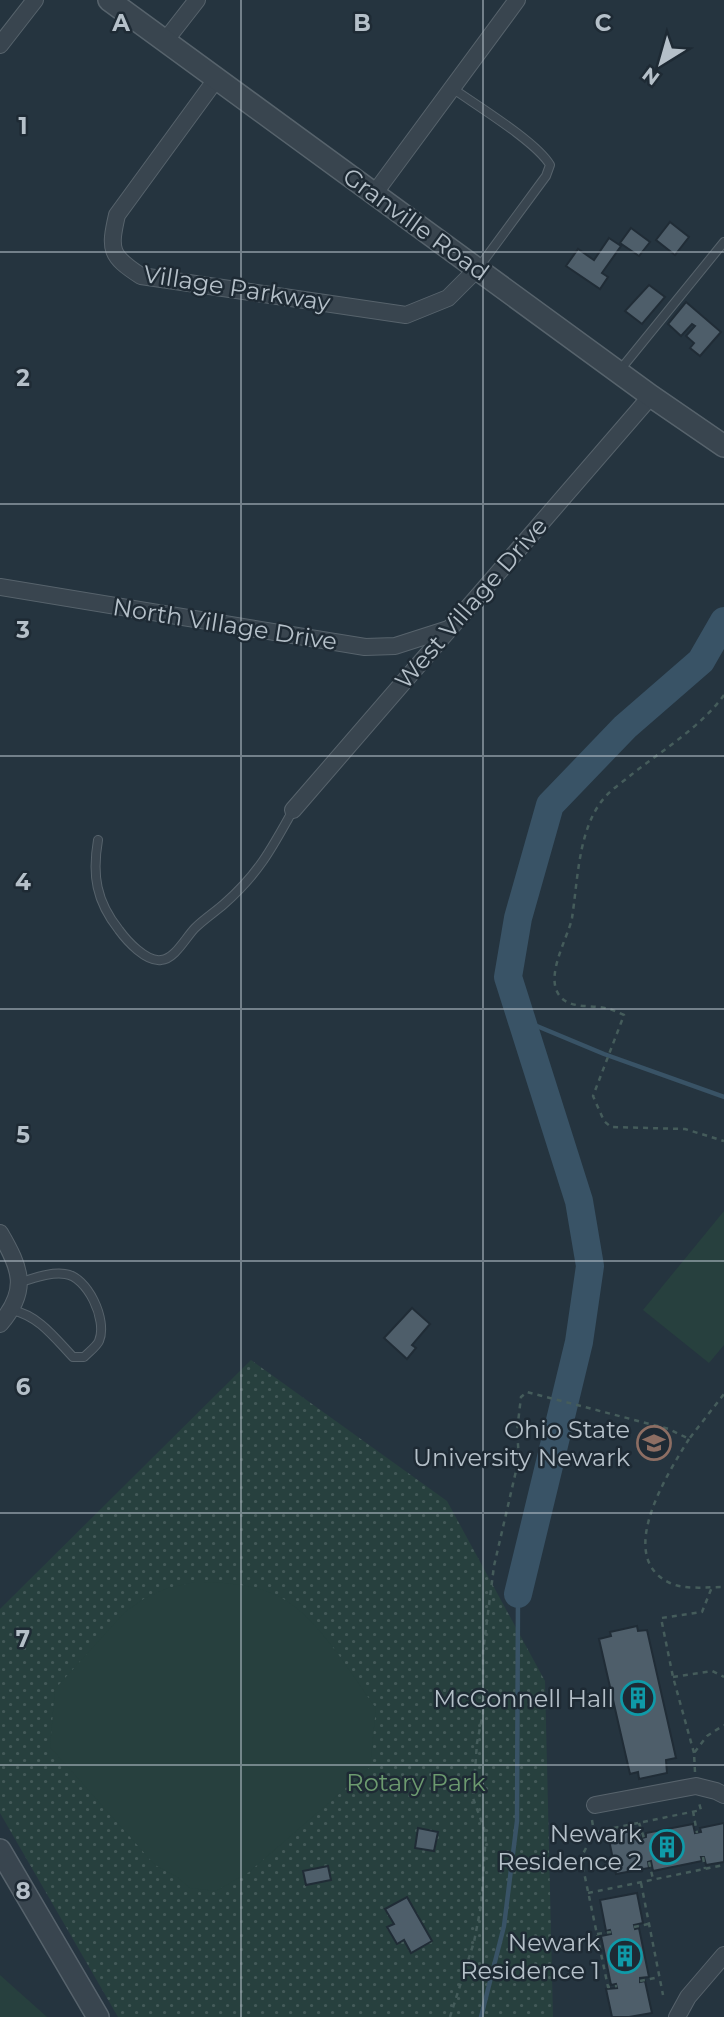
<svg xmlns="http://www.w3.org/2000/svg" width="724" height="2017" font-family="Montserrat,sans-serif">
	<defs>
		<pattern id="park-dots" width="8" height="8" patternUnits="userSpaceOnUse" patternTransform="scale(1.75)"><rect width="8" height="8" fill="#27403e"/><path d="M2 2h.1M6 6h.1" fill="none" stroke="#445a59" stroke-width="1.8" stroke-linecap="round"/></pattern>
	</defs>
	<rect width="100%" height="100%" fill="#25343f"/>
	<path fill="url(#park-dots)" d="M251,1360L447,1501L545,1681L553,2017H118L0,1813V1609Z"/>
	<g fill="#27403e">
		<path d="M724,1211V1345L709,1363L643,1310Z"/>
		<path d="M195,1582C224,1582 254,1584 280,1597C319,1618 350,1673 376,1708L370,1767L249,1872L216,1891L190,1888L177,1877L155,1865L50,1747L55,1689L125,1612L145,1598L168,1588Z"/>
		<path d="M0,1975L47,2017H0Z"/>
	</g>
	<g fill="none" stroke-linecap="round" stroke-linejoin="round">
		<g stroke="#395366" stroke-width="4.5">
			<path d="M520,1019L604,1054L724,1097"/>
			<path d="M481,2017L504,1926L517,1821L518,1594"/>
		</g>
		<path stroke="#395366" stroke-width="28" d="M518,1594L579,1342L590,1266L579,1201L508,977L518,918L550,805L625,727L701,661L724,621"/>
	</g>
	<g fill="#4e5e6a" stroke="#202c36" stroke-width="2">
		<path d="M670,222L689,237L675,255L656,240Z"/>
		<path d="M631,228L650,242L639,256L620,243Z"/>
		<path d="M609,238L621,246L602,273L608,277L600,289L566,266L578,249L594,260Z"/>
		<path d="M649,285L665,297L642,324L625,311Z"/>
		<path d="M686,302L721,332L700,356L690,348L694,343L686,336L695,326L692,324L681,336L668,324Z"/>
		<path d="M412,1308L430,1324L412,1345L416,1348L407,1359L384,1338Z"/>
		<path d="M637,1626L638,1631L647,1630L676,1758L666,1760L667,1773L639,1779L638,1772L630,1774L599,1639L611,1636L610,1632Z"/>
		<path d="M724,1823V1862L706,1865L704,1857H701L702,1861L653,1871L651,1861L648,1862L649,1868L616,1874L608,1835L640,1828L642,1838L646,1837V1833L693,1824L695,1833L701,1832L700,1828Z"/>
		<path d="M418,1828L438,1832L434,1851L415,1848Z"/>
		<path d="M328,1866L331,1880L306,1885L303,1871Z"/>
		<path d="M637,1893L643,1923L634,1925L635,1929L639,1928L649,1977L640,1978V1982L645,1981L652,2013L629,2017H612L606,1989L617,1988L616,1984L611,1985L601,1936L611,1934L610,1930L606,1931L600,1900Z"/>
		<path d="M407,1897L432,1941L411,1953L404,1940L397,1944L387,1927L394,1924L385,1909Z"/>
	</g>
	<g fill="none" stroke-linecap="round" stroke-linejoin="round">
		<g stroke="#57636c" stroke-width="10">
			<g id="service">
				<path d="M452,88C476,105 537,142 550,165L546,176L479,267"/>
				<path d="M620,370L724,242"/>
				<path d="M98,840C92,875 96,901 119,930C127,941 146,962 161,960C175,959 186,937 195,928C204,919 215,912 224,904C258,874 271,850 293,810"/>
				<path d="M12,1310C39,1316 54,1337 73,1357H84C89,1352 97,1346 99,1341C108,1320 87,1276 65,1274C50,1272 35,1278 21,1282"/>
			</g>
		</g>
		<g stroke="#57636c" stroke-width="18">
			<g id="minor">
				<path d="M165,41L197,0"/>
				<path d="M0,45L35,0"/>
				<path d="M217,78L117,215C109,250 110,256 141,276L406,315L448,298L477,269"/>
				<path d="M374,194L517,0"/>
				<path d="M0,587L365,647L395,646L448,629"/>
				<path d="M293,810L651,396"/>
				<path d="M0,1233C21,1269 29,1290 0,1324"/>
				<path d="M595,1805L696,1786L716,1791L724,1795"/>
				<path d="M677,2017L688,1997L724,1955"/>
			</g>
		</g>
		<g stroke="#57636c" stroke-width="24">
			<g id="tertiary">
				<path d="M109,0L651,396L724,446"/>
				<path d="M0,1850L98,2017"/>
			</g>
		</g>
		<g stroke="#455c5b" stroke-width="2.5" stroke-dasharray="5 5" stroke-linecap="butt">
			<path d="M724,695C702,726 660,752 631,775C623,782 613,788 606,796C578,826 578,880 572,918C568,939 538,986 567,1002C579,1008 596,1005 609,1009C614,1010 619,1013 624,1015L593,1096L604,1121L611,1127L685,1129L724,1141"/>
			<path d="M689,1439C668,1473 614,1557 670,1583C684,1590 708,1587 724,1587"/>
			<path d="M673,1677L712,1671L724,1677"/>
			<path d="M694,1753L673,1677L661,1618L702,1612L712,1587"/>
			<path d="M695,1772L694,1753L707,1736L724,1725"/>
			<path d="M693,1811L697,1833"/>
			<path d="M592,1820L594,1832L581,1858L608,1987L617,1986"/>
			<path d="M639,1823L644,1838"/>
			<path d="M594,1832L701,1810L699,1803"/>
			<path d="M703,1857L705,1869"/>
			<path d="M649,1862L653,1879"/>
			<path d="M641,1883L663,1995"/>
			<path d="M588,1893L724,1865"/>
			<path d="M634,1927L648,1924"/>
			<path d="M597,1934L611,1932"/>
			<path d="M640,1981L659,1977"/>
			<path d="M450,2017L474,1942L481,1906L486,1834L473,1798L477,1743L483,1713V1652L494,1566L519,1458L517,1431L521,1397L527,1392L669,1429L689,1439L724,1394"/>
		</g>
		<use href="#service" stroke="#39454f" stroke-width="8"/>
		<use href="#minor" stroke="#39454f" stroke-width="16"/>
		<use href="#tertiary" stroke="#39454f" stroke-width="21"/>
	</g>
	<path fill="none" stroke="#b5c0c9" stroke-width="2" stroke-opacity="0.55" d="M241,0V2017M483,0V2017M0,252H724M0,504H724M0,756H724M0,1009H724M0,1261H724M0,1513H724M0,1765H724"/>
	<defs>
		<g id="university-ring" transform="scale(1.75)"><circle r="9.5" fill="#1e2a34" stroke="#8d6e63" stroke-width="1.5"/><path d="M0-5L7-2L0 1L-7-2ZM-4 1L0 2.5L4 1V4Q0 6-4 4Z" fill="#8d6e63"/></g>
		<g id="building-ring" transform="scale(1.75)"><circle r="9.5" fill="#1e2a34" stroke="#0f9aa8" stroke-width="1.5"/><path d="M-4-6H4V6H1V3H-1V6H-4ZM-2.5-4.3h1.7v1.8h-1.7ZM.8-4.3h1.7v1.8H.8ZM-2.5-1h1.7V.8h-1.7ZM.8-1h1.7V.8H.8Z" fill="#0f9aa8"/></g>
	</defs>
	<g fill-rule="evenodd">
		<use href="#university-ring" x="654" y="1443"/>
		<use href="#building-ring" x="638" y="1698"/>
		<use href="#building-ring" x="667" y="1847"/>
		<use href="#building-ring" x="625" y="1956"/>
	</g>
	<g text-anchor="middle" dominant-baseline="central" stroke-width="5" stroke-linejoin="round" paint-order="stroke">
		<g font-size="24" fill="#b5c0c9" stroke="#1e2a34">
			<text transform="translate(416 224) rotate(36)">Granville Road</text>
			<text transform="translate(237 288) rotate(9)">Village Parkway</text>
			<text transform="translate(471 603) rotate(-49)">West Village Drive</text>
			<text transform="translate(225 624) rotate(9)">North Village Drive</text>
		</g>
		<g font-size="24" fill="#b5c0c9" stroke="#1e2a34" text-anchor="end">
			<text x="630" y="1429">Ohio State<tspan x="630" dy="28">University Newark</tspan></text>
			<text x="614" y="1698">McConnell Hall</text>
			<text x="642" y="1833">Newark<tspan x="642" dy="28">Residence 2</tspan></text>
			<text x="600" y="1942">Newark<tspan x="600" dy="28">Residence 1</tspan></text>
		</g>
		<g font-size="24" fill="#6c9a6f" stroke="#1e2a34">
			<text x="416" y="1782">Rotary Park</text>
		</g>
	</g>
	<g font-size="23" text-anchor="middle" font-weight="bold" fill="#b5c0c9" stroke="#1e2a34" stroke-width="5" stroke-linejoin="round" paint-order="stroke">
		<text x="121" y="31">A</text>
		<text x="362" y="31">B</text>
		<text x="603" y="31">C</text>
		<text x="23" y="134">1</text>
		<text x="23" y="386">2</text>
		<text x="23" y="638">3</text>
		<text x="23" y="890">4</text>
		<text x="23" y="1143">5</text>
		<text x="23" y="1395">6</text>
		<text x="23" y="1647">7</text>
		<text x="23" y="1899">8</text>
	</g>
	<g transform="translate(661 63) rotate(217)" stroke="#1e2a34" stroke-width="5" paint-order="stroke">
	<path d="M0-5L12 26L0 18L-12 26Z" fill="#b5c0c9"/>
	<text y="-10" font-size="19" font-weight="bold" text-anchor="middle" fill="#b5c0c9">N</text>
	</g>
</svg>
